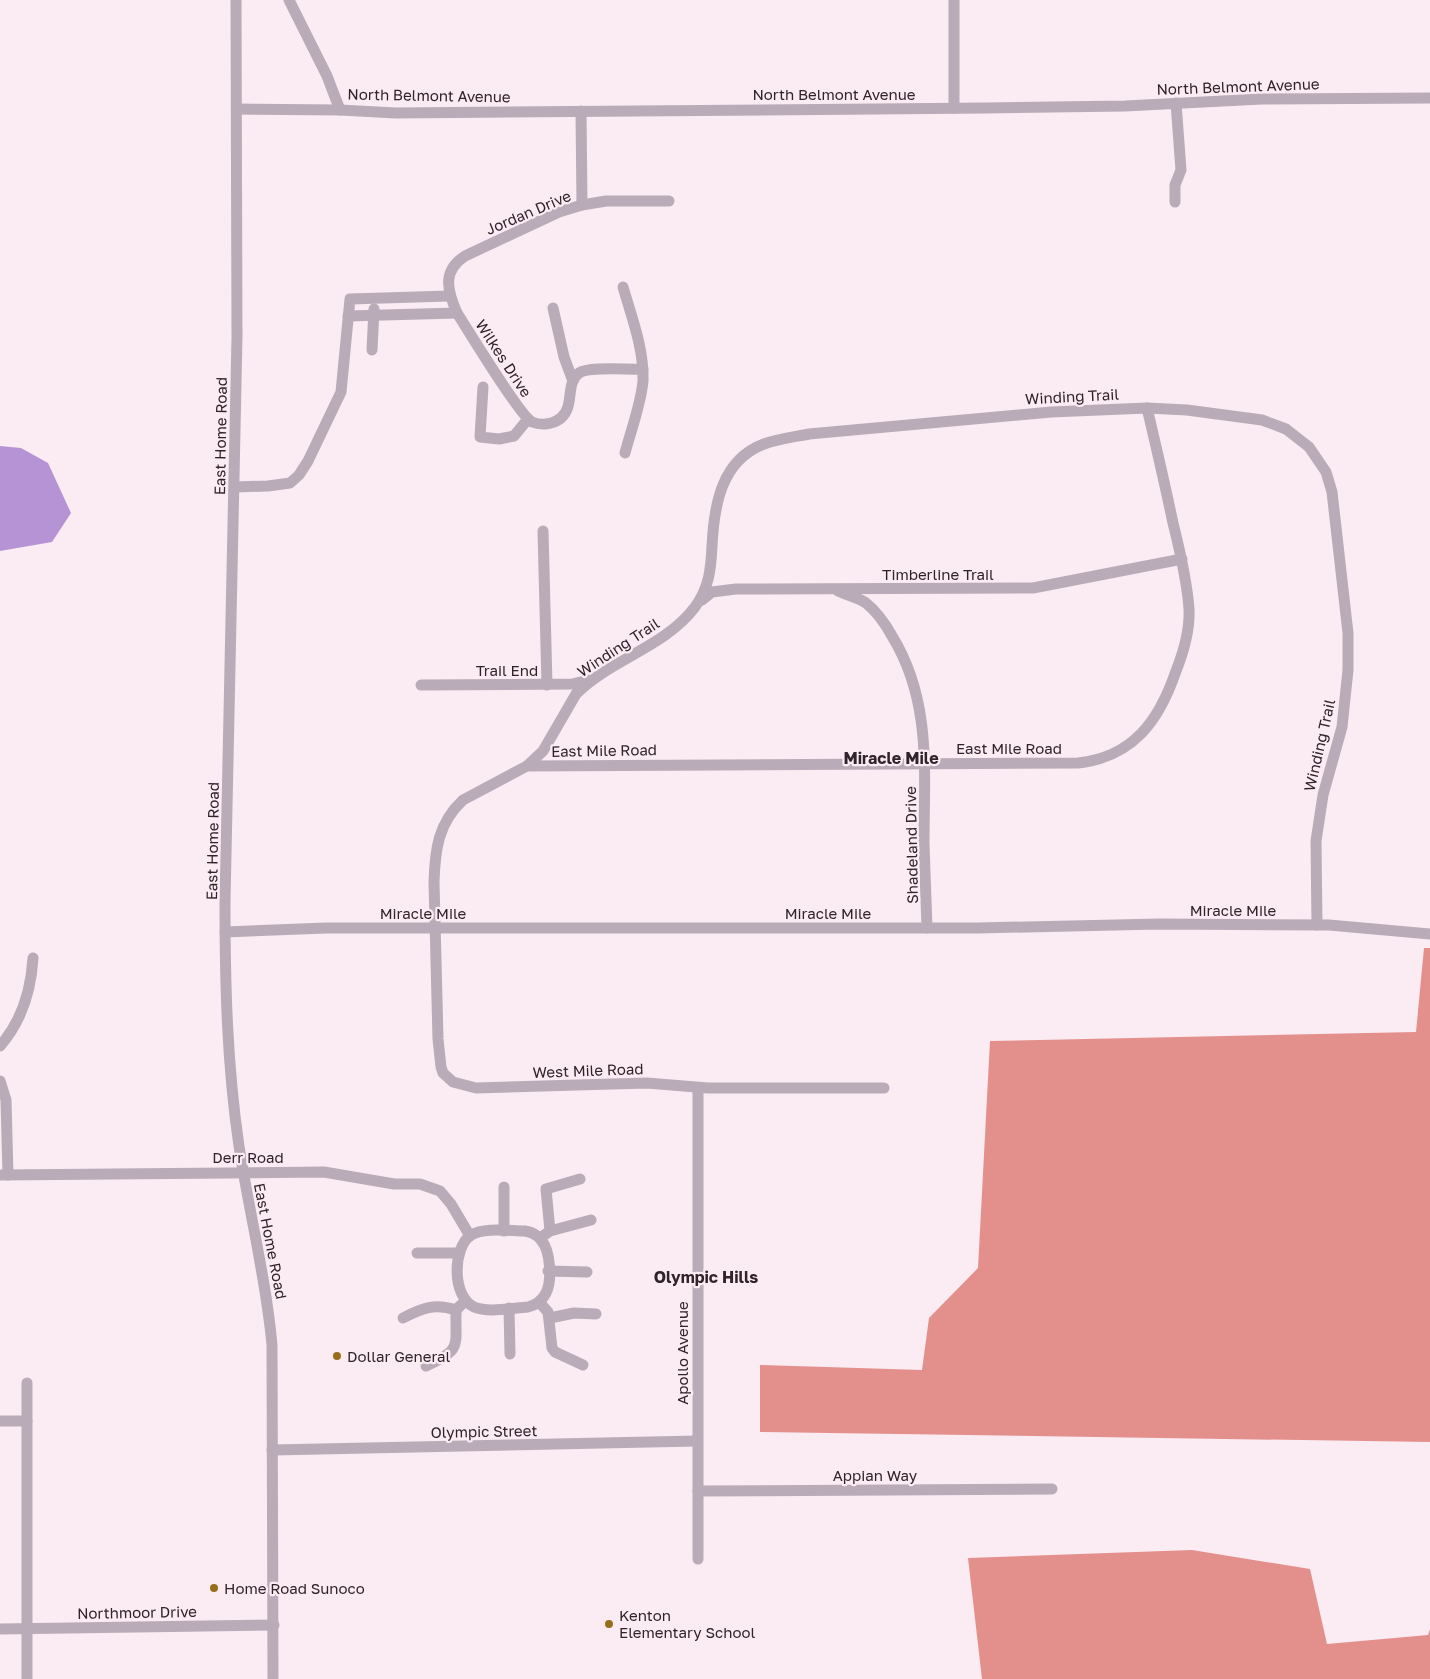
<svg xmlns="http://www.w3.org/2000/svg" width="1430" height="1679" font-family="'Golos Text',sans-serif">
	<rect width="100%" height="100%" fill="#fbebf3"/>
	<g fill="#e3908c">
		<path d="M1424,948H1430V1442L760,1432V1365L922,1370L929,1318L978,1268L990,1041L1416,1032Z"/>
		<path d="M1192,1550L1310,1569L1327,1644L1428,1635L1430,1629V1679H982L968,1558Z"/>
	</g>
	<path fill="#b693d4" d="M0,446L21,448L48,463L71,513L52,542L0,551Z"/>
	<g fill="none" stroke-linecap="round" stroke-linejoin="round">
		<g stroke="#b9acb8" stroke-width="11">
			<path d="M236,0L237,336L225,902C225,984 227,1065 239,1146C249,1212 266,1278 272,1345L273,1679"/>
			<path d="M289,0L327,76L340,110"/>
			<path d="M954,0V108"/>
			<path d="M237,109L340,110L396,113L986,108L1125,106L1262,99L1430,98"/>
			<path d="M581,111L582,205"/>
			<path d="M1175,202V185L1181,170L1176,103"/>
			<path d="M623,287C632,318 644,349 643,381C641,404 631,430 625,453"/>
			<path d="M553,308L564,357L573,381"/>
			<path d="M348,316L457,313"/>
			<path d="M372,350L374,309"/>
			<path d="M643,369C629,370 589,366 579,373C565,383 575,406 561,418C553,424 542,426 532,422C520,416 468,330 457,313C447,290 442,271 465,256L559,212L582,205L606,201H669"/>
			<path d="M483,387L480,437L499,439L514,436L528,419"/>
			<path d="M235,487L268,486L290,483L299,475L308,461L341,392L350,299L449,296"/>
			<path d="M543,531L547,685"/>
			<path d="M838,591C847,595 859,598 866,603C876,611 886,625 892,636C932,701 924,772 924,844C925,872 926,900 927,928"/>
			<path d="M702,600L712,592L736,589L1033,588L1182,559"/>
			<path d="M421,685L572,684L589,680"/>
			<path d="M527,766L543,751L576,694C611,659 665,647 695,607C709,588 711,569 712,546C714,506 721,460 764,444C778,439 794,437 809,434L1051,412L1147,408L1187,410L1262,420L1286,429L1309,447L1326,472L1332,492L1348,633V670L1342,727L1323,795L1316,841L1317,925"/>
			<path d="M225,932L326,928H978L1159,924L1329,925L1430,934"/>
			<path d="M0,1046C22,1021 31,991 33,958"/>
			<path d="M0,1081L6,1100L8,1175"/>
			<path d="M698,1088V1559"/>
			<path d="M884,1088H708L647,1083L476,1088L453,1082L443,1073L441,1067L438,1039L434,882C435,850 438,823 463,800L527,766L1078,763C1133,757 1159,721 1176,671C1184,651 1190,630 1189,609C1187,580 1180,551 1173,523C1165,485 1156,446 1147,408"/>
			<path d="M0,1175L324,1172L394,1184H420L440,1191L451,1204L470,1236"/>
			<path d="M504,1187V1231"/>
			<path d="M525,1231C531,1232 537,1234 541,1240C551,1251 552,1281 546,1293C542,1301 536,1305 528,1307C512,1308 488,1313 474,1307C452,1297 452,1248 471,1235C485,1227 509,1231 525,1231Z"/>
			<path d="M550,1231L591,1220"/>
			<path d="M540,1238L550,1231L546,1189L580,1179"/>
			<path d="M417,1253H459"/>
			<path d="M548,1271L587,1272"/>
			<path d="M539,1302L548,1312L552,1348L555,1352L583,1365"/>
			<path d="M509,1308L510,1354"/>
			<path d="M403,1318C422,1308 435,1303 456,1310L461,1305"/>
			<path d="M550,1318L574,1313L596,1314"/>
			<path d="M426,1366C463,1349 455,1347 456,1310"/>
			<path d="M27,1383V1679"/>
			<path d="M0,1421H27"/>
			<path d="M272,1450L697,1441"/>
			<path d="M698,1491L1052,1489"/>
			<path d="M0,1629L274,1625"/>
		</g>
	</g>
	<g fill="#986e1b" stroke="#fbebf3" stroke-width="2">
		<circle cx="337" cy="1356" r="5"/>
		<circle cx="214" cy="1588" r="5"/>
		<circle cx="609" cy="1624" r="5"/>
	</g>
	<g text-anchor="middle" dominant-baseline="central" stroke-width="4.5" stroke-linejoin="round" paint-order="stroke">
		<g font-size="15" fill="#30232a" stroke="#fbebf3">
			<text transform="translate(1238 86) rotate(-2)">North Belmont Avenue</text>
			<text x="834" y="94">North Belmont Avenue</text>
			<text transform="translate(429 95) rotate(1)">North Belmont Avenue</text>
			<text transform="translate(528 212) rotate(-23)">Jordan Drive</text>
			<text transform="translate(504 358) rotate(57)">Wilkes Drive</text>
			<text transform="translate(1072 396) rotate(-3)">Winding Trail</text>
			<text transform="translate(220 436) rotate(-89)">East Home Road</text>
			<text x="938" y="574">Timberline Trail</text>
			<text transform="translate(618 647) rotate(-33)">Winding Trail</text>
			<text x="507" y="670">Trail End</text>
			<text transform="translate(1319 745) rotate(-77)">Winding Trail</text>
			<text x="1009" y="748">East Mile Road</text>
			<text transform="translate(604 750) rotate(-1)">East Mile Road</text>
			<text transform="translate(212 841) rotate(-89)">East Home Road</text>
			<text transform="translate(911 845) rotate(-91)">Shadeland Drive</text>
			<text x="1233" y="910">Miracle Mile</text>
			<text x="423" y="913">Miracle Mile</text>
			<text x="828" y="913">Miracle Mile</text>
			<text transform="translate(588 1070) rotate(-2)">West Mile Road</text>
			<text x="248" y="1157">Derr Road</text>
			<text transform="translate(271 1241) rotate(79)">East Home Road</text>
			<text transform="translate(682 1353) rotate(-90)">Apollo Avenue</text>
			<text transform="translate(484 1431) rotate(-1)">Olympic Street</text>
			<text x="875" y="1475">Appian Way</text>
			<text transform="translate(137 1612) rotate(-1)">Northmoor Drive</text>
		</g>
		<g font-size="15" fill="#30232a" stroke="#fbebf3" text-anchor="start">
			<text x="347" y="1356">Dollar General</text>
			<text x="224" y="1588">Home Road Sunoco</text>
			<text x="619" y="1615">Kenton<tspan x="619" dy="17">Elementary School</tspan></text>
		</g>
		<g font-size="16" font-weight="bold" fill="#30232a" stroke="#fbebf3">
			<text x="891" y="758">Miracle Mile</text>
			<text x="706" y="1277">Olympic Hills</text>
		</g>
	</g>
</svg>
